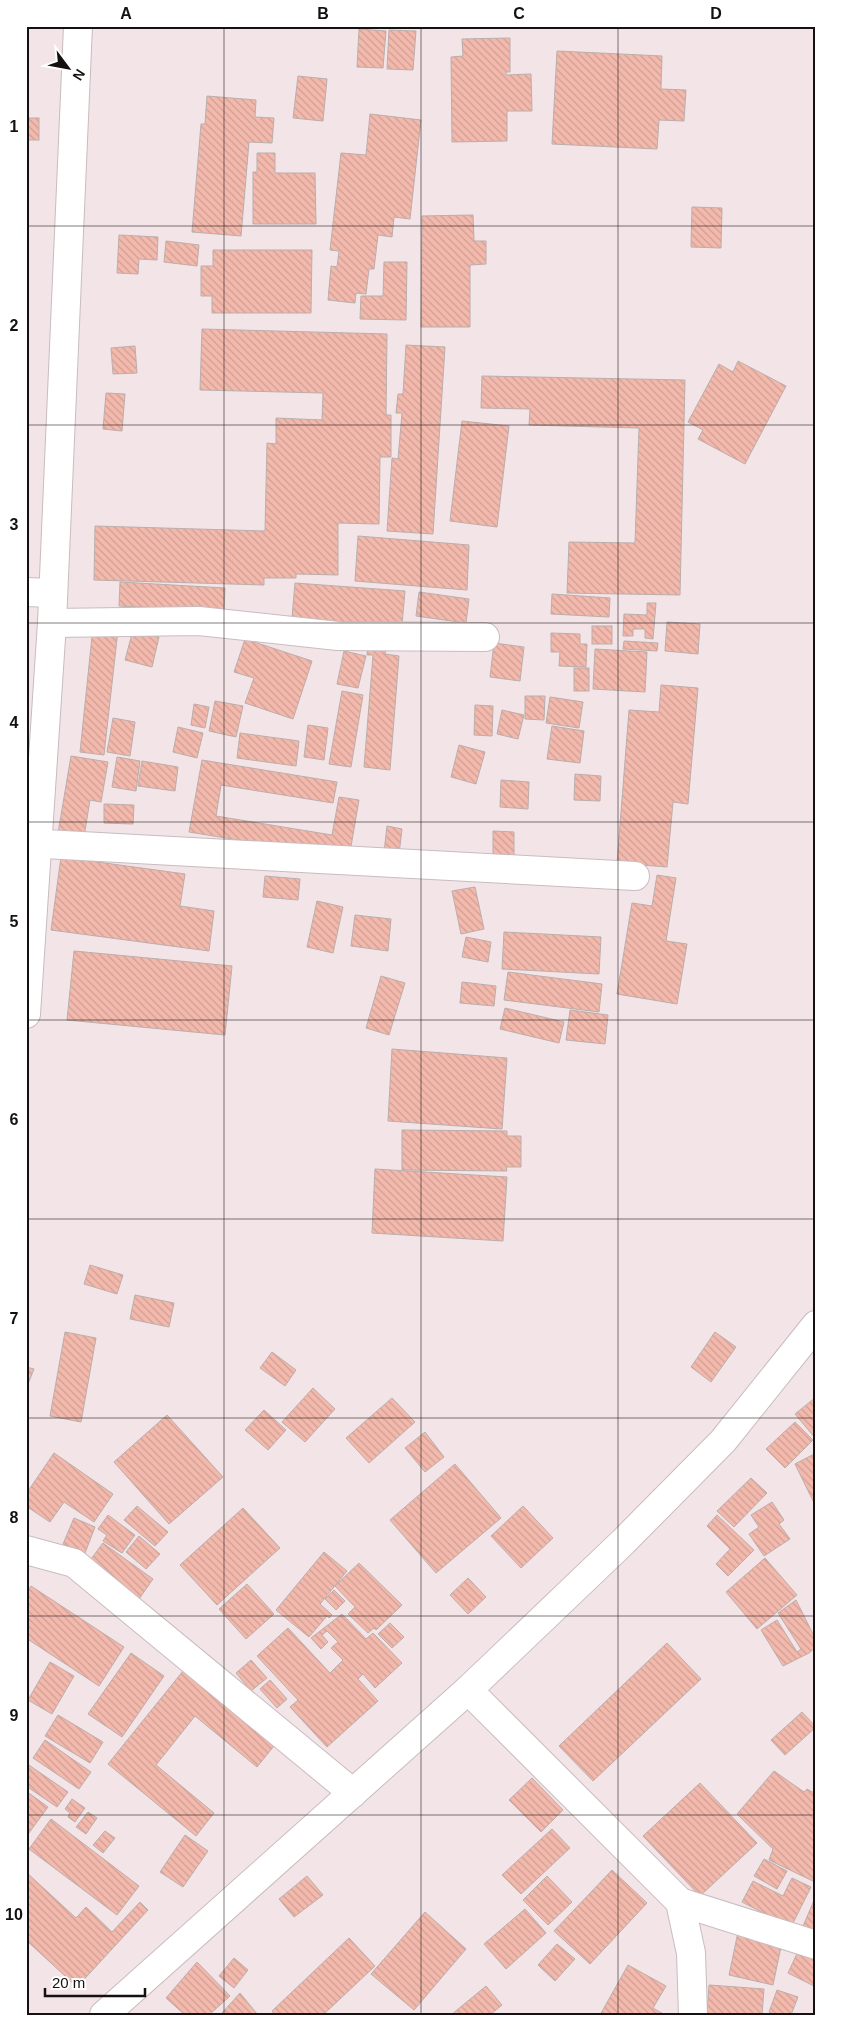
<svg xmlns="http://www.w3.org/2000/svg" width="842" height="2041" font-family="Arial,sans-serif">
	<defs>
		<pattern id="building-back-hatch" width="6" height="6" patternUnits="userSpaceOnUse" patternTransform="scale(1.25)"><rect width="6" height="6" fill="#f4b9ad"/><path d="M-1 5l2 2M0 0l6 6M5-1l2 2" fill="none" stroke="#d09e94"/></pattern>
	</defs>
	<rect width="100%" height="100%" fill="#f2e4e7"/>
	<g fill="url(#building-back-hatch)" stroke="#bbaeab">
		<path d="M359,29L386,31L383,68L357,67Z"/>
		<path d="M389,30L416,31L413,70L387,69Z"/>
		<path d="M510,38V72H506V75L531,74L532,111H507V141L452,142L451,57L463,56L462,39Z"/>
		<path d="M557,51L662,56L661,89L686,90L684,121L659,120L657,149L552,144Z"/>
		<path d="M298,76L327,79L323,121L293,118Z"/>
		<path d="M207,96L256,100L255,117L274,118L272,143L249,142L241,236L192,232L201,124H205Z"/>
		<path d="M370,114L421,120L410,219L394,217L392,237L378,235L374,269H369L366,294L356,293L355,303L328,300L331,266L337,267L339,251L330,250L341,153L366,155Z"/>
		<rect x="26" y="118" width="13" height="22"/>
		<path d="M257,153H275V173H315L316,224H253V172H257Z"/>
		<path d="M692,207L722,208L721,248L691,247Z"/>
		<path d="M473,215L474,241H486V264L470,265V327H421L422,216Z"/>
		<path d="M119,235L158,237L157,260L139,259L138,274L117,273Z"/>
		<path d="M166,241L199,245L197,266L164,262Z"/>
		<path d="M213,250H312L311,313H212V296H201V266H213Z"/>
		<path d="M384,262H407L406,320L360,319L361,296H383Z"/>
		<path d="M202,329L387,334L386,415H391V457H380L379,524L338,523V575L296,574V578H264V585L94,580L95,526L265,531L267,443L276,444V418L322,420L323,393L200,390Z"/>
		<path d="M406,345L445,347L433,534L387,531L392,458L398,459L402,413H396L398,394H403Z"/>
		<path d="M135,346L137,373L113,374L111,348Z"/>
		<path d="M738,361L786,386L745,464L698,439L703,430L688,422L719,364L733,372Z"/>
		<path d="M482,376L685,380L680,595L567,593L569,542L635,543L639,428L529,425L530,409L481,408Z"/>
		<path d="M106,393L125,394L122,431L103,429Z"/>
		<path d="M462,421L509,426L497,527L450,521Z"/>
		<path d="M358,536L469,545L467,590L355,581Z"/>
		<path d="M120,582L225,588L224,611L119,606Z"/>
		<path d="M295,583L405,591L402,625L374,622V625L291,629Z"/>
		<path d="M419,592L469,599L466,623L416,616Z"/>
		<path d="M552,594L610,598L609,617L551,614Z"/>
		<path d="M647,603H656L653,639L645,638V629H633V636H623L624,614L647,615Z"/>
		<path d="M667,622L700,624L698,654L665,651Z"/>
		<rect x="592" y="626" width="20" height="18"/>
		<path d="M93,627L118,630L104,755L80,752Z"/>
		<path d="M133,630L159,637L152,667L125,660Z"/>
		<path d="M551,633L580,634V644H587L586,667L559,666L560,652H551Z"/>
		<path d="M245,639L312,661L293,719L245,703L254,678L234,672Z"/>
		<path d="M624,641L658,643L657,651L623,649Z"/>
		<path d="M494,643L524,647L520,681L490,677Z"/>
		<path d="M368,645L386,647L385,654L399,656L390,770L364,767L373,655H367Z"/>
		<path d="M595,649L647,652L645,692L593,689Z"/>
		<path d="M344,651L366,656L358,688L337,684Z"/>
		<rect x="574" y="668" width="15" height="23"/>
		<path d="M661,685L698,688L688,804L673,802L667,867L617,863L629,710L659,712Z"/>
		<path d="M342,691L363,695L351,767L329,764Z"/>
		<path d="M525,696H545L544,720L525,719Z"/>
		<path d="M550,697L583,702L579,728L546,723Z"/>
		<path d="M215,701L243,706L236,737L209,731Z"/>
		<path d="M194,704L209,707L205,728L191,725Z"/>
		<path d="M475,705L493,706L492,736L474,735Z"/>
		<path d="M502,710L524,715L518,739L497,734Z"/>
		<path d="M113,718L135,722L130,756L107,752Z"/>
		<path d="M308,725L328,728L324,760L304,757Z"/>
		<path d="M552,726L584,731L580,763L547,759Z"/>
		<path d="M178,727L203,733L197,758L173,752Z"/>
		<path d="M240,733L299,741L296,766L237,758Z"/>
		<path d="M459,745L485,752L476,784L451,777Z"/>
		<path d="M71,756L108,762L101,802L90,800L84,837L58,833Z"/>
		<path d="M117,757L140,761L136,791L112,787Z"/>
		<path d="M202,760L337,782L333,803L221,785L216,816L332,835L339,797L359,800L349,858L189,832Z"/>
		<path d="M142,761L178,767L175,791L138,786Z"/>
		<path d="M575,774L601,776L600,801L574,800Z"/>
		<path d="M501,780L529,782L528,809L500,807Z"/>
		<path d="M104,804L134,805L133,824L104,823Z"/>
		<path d="M387,826L402,829L399,854L384,852Z"/>
		<path d="M493,831L514,832V861H493Z"/>
		<path d="M61,857L185,874L180,906L214,911L209,951L51,930Z"/>
		<path d="M657,875L676,878L666,941L687,944L677,1004L617,994L632,903L652,906Z"/>
		<path d="M265,876L300,879L298,900L263,897Z"/>
		<path d="M475,887L484,929L461,934L452,891Z"/>
		<path d="M317,901L343,907L333,953L307,947Z"/>
		<path d="M355,915L391,919L388,951L351,946Z"/>
		<path d="M504,932L601,937L599,974L502,969Z"/>
		<path d="M466,937L491,942L488,962L462,957Z"/>
		<path d="M74,951L232,966L225,1035L67,1020Z"/>
		<path d="M508,972L602,984L599,1012L504,1000Z"/>
		<path d="M381,976L405,983L389,1035L366,1028Z"/>
		<path d="M462,982L496,986L494,1006L460,1003Z"/>
		<path d="M505,1008L564,1022L559,1043L500,1029Z"/>
		<path d="M570,1010L608,1015L605,1044L566,1040Z"/>
		<path d="M392,1049L507,1058L502,1129L388,1121Z"/>
		<path d="M402,1130L507,1131V1136H521V1167H506L507,1171L402,1170Z"/>
		<path d="M375,1169L507,1177L503,1241L372,1233Z"/>
		<path d="M90,1265L123,1275L117,1294L84,1284Z"/>
		<path d="M135,1295L174,1303L169,1327L130,1319Z"/>
		<path d="M65,1332L96,1338L81,1422L50,1416Z"/>
		<path d="M715,1332L736,1347L711,1382L691,1367Z"/>
		<path d="M272,1352L296,1370L285,1386L260,1368Z"/>
		<path d="M26,1367L34,1369L26,1389Z"/>
		<path d="M313,1388L335,1409L305,1442L282,1422Z"/>
		<path d="M816,1397V1439L795,1414Z"/>
		<path d="M392,1398L415,1422L369,1463L346,1438Z"/>
		<path d="M264,1410L286,1430L268,1450L245,1430Z"/>
		<path d="M167,1415L223,1477L169,1524L114,1462Z"/>
		<path d="M795,1422L813,1440L785,1468L766,1449Z"/>
		<path d="M425,1432L444,1457L425,1472L405,1448Z"/>
		<path d="M54,1453L113,1494L94,1522L64,1502L50,1522L26,1506V1494Z"/>
		<path d="M816,1453V1507L795,1464Z"/>
		<path d="M455,1464L501,1518L436,1573L390,1520Z"/>
		<path d="M751,1478L767,1493L734,1527L717,1511Z"/>
		<path d="M772,1502L784,1520L779,1524L790,1539L764,1556L749,1534L759,1527L751,1515Z"/>
		<path d="M137,1506L168,1532L155,1546L124,1520Z"/>
		<path d="M523,1506L553,1538L521,1568L491,1536Z"/>
		<path d="M243,1508L280,1548L217,1605L180,1565Z"/>
		<path d="M108,1515L135,1535L122,1553L103,1541L107,1535L98,1529Z"/>
		<path d="M717,1515L754,1550L728,1576L716,1564L730,1549L707,1526Z"/>
		<path d="M74,1518L95,1527L85,1553L63,1544Z"/>
		<path d="M139,1536L160,1554L146,1569L126,1552Z"/>
		<path d="M103,1543L153,1579L139,1599L88,1563Z"/>
		<path d="M324,1552L347,1571L320,1604L332,1615L329,1618L327,1616L309,1637L276,1610Z"/>
		<path d="M765,1558L797,1595L757,1629L726,1592Z"/>
		<path d="M359,1563L402,1605L376,1630L374,1628L368,1633L348,1614L355,1607L335,1586Z"/>
		<path d="M468,1578L486,1597L468,1614L450,1595Z"/>
		<path d="M247,1584L274,1614L246,1639L219,1609Z"/>
		<path d="M31,1586L124,1647L99,1686L26,1638V1593Z"/>
		<path d="M334,1590L345,1601L336,1610L325,1599Z"/>
		<path d="M796,1600L816,1640V1647L809,1653L783,1666L761,1630L777,1620L797,1652L801,1649L778,1613Z"/>
		<path d="M342,1614L366,1639L373,1633L402,1663L375,1688L363,1674L358,1679L378,1701L327,1747L290,1707L298,1700L257,1656L288,1628L330,1673L343,1660L331,1648L338,1642L327,1631L322,1635L328,1642L321,1649L311,1638Z"/>
		<path d="M390,1623L404,1637L392,1648L378,1634Z"/>
		<path d="M667,1643L701,1679L593,1781L559,1746Z"/>
		<path d="M131,1653L164,1676L122,1737L88,1714Z"/>
		<path d="M251,1660L267,1678L251,1691L236,1673Z"/>
		<path d="M50,1662L74,1676L52,1714L28,1700Z"/>
		<path d="M183,1671L274,1746L257,1767L195,1716L156,1765L214,1813L196,1836L108,1764Z"/>
		<path d="M270,1680L287,1699L277,1708L260,1689Z"/>
		<path d="M802,1712L816,1727L785,1755L771,1740Z"/>
		<path d="M58,1715L103,1742L90,1763L45,1736Z"/>
		<path d="M45,1740L91,1772L79,1789L33,1758Z"/>
		<path d="M26,1763L68,1792L57,1807L26,1786Z"/>
		<path d="M774,1771L804,1792L807,1789L816,1794V1874L813,1881L769,1860L773,1849L737,1814Z"/>
		<path d="M532,1778L563,1810L541,1832L509,1800Z"/>
		<path d="M700,1783L757,1843L700,1896L643,1836Z"/>
		<path d="M26,1791L48,1807L26,1837Z"/>
		<path d="M72,1799L85,1808L75,1822L68,1817L70,1813L65,1809Z"/>
		<path d="M88,1812L97,1818L86,1834L76,1827Z"/>
		<path d="M51,1819L139,1886L117,1915L29,1849Z"/>
		<path d="M552,1829L570,1848L521,1894L502,1875Z"/>
		<path d="M105,1831L115,1838L103,1853L93,1845Z"/>
		<path d="M185,1835L208,1851L183,1887L160,1872Z"/>
		<path d="M764,1859L787,1871L777,1889L754,1876Z"/>
		<path d="M612,1870L647,1903L590,1964L554,1931Z"/>
		<path d="M26,1872L76,1918L86,1907L112,1932L140,1902L148,1910L77,1987L26,1940Z"/>
		<path d="M307,1876L323,1895L294,1917L279,1899Z"/>
		<path d="M547,1876L572,1902L548,1925L523,1900Z"/>
		<path d="M792,1878L811,1887L791,1927L742,1902L753,1881L783,1896Z"/>
		<path d="M816,1896V1932L803,1926Z"/>
		<path d="M525,1909L546,1933L506,1969L484,1944Z"/>
		<path d="M425,1912L466,1949L414,2010L371,1974Z"/>
		<path d="M738,1932L782,1942L773,1985L729,1975Z"/>
		<path d="M349,1938L375,1966L323,2015H275L272,2011Z"/>
		<path d="M557,1944L575,1959L555,1981L538,1965Z"/>
		<path d="M800,1947L816,1955V1987L788,1973Z"/>
		<path d="M234,1958L248,1970L234,1988L219,1976Z"/>
		<path d="M197,1962L230,1996L209,2015H185L166,1998Z"/>
		<path d="M628,1965L666,1986L653,2008L665,2015H600Z"/>
		<path d="M709,1985L764,1989L762,2015H707Z"/>
		<path d="M486,1986L502,2005L490,2015H451Z"/>
		<path d="M777,1990L798,1997L791,2015H776L769,2012Z"/>
		<path d="M240,1993L258,2015H223L222,2013Z"/>
	</g>
	<g fill="none" stroke-linecap="round" stroke-linejoin="round">
		<g stroke="#c9bcbf" stroke-width="30">
			<g id="minor">
				<path d="M26,592L53,593"/>
				<path d="M52,623L199,621L338,636L485,637"/>
				<path d="M26,843L635,876"/>
				<path d="M26,1550L74,1563L353,1793"/>
				<path d="M468,1690L680,1902L691,1953L693,2015"/>
				<path d="M680,1902L816,1945"/>
				<path d="M104,2015L468,1690L623,1542L723,1441L816,1325"/>
			</g>
		</g>
		<g stroke="#c9bcbf" stroke-width="30">
			<path id="tertiary" d="M26,1014L52,623L78,26"/>
		</g>
		<use href="#minor" stroke="#fff" stroke-width="28"/>
		<use href="#tertiary" stroke="#fff" stroke-width="28"/>
	</g>
	<path fill="none" stroke="#151011" stroke-width="1" stroke-opacity="0.55" d="M224,26V2015M421,26V2015M618,26V2015M26,226H816M26,425H816M26,623H816M26,822H816M26,1020H816M26,1219H816M26,1418H816M26,1616H816M26,1815H816"/>
	<rect width="842" height="2041" fill="none" stroke="#ffffff" stroke-width="55"/>
	<g transform="translate(68 68) rotate(122)" stroke="#ffffff" stroke-width="4" paint-order="stroke">
	<path d="M0-4L9 19L0 12L-9 19Z" fill="#151011"/>
	<text y="-8" font-size="14" font-weight="bold" text-anchor="middle" fill="#151011">N</text>
	</g>
	<path d="M45 1988v8h100v-8" fill="none" stroke="#151011" stroke-width="2.5"/>
	<text x="52" y="1988" font-size="15" fill="#151011" stroke="#ffffff" stroke-width="4" paint-order="stroke">20 m</text>
	<rect x="28" y="28" width="786" height="1986" fill="none" stroke="#151011" stroke-width="2"/>
	<g font-size="16" text-anchor="middle" font-weight="bold" fill="#151011">
		<text x="126" y="19">A</text>
		<text x="323" y="19">B</text>
		<text x="519" y="19">C</text>
		<text x="716" y="19">D</text>
		<text x="14" y="132">1</text>
		<text x="14" y="331">2</text>
		<text x="14" y="530">3</text>
		<text x="14" y="728">4</text>
		<text x="14" y="927">5</text>
		<text x="14" y="1125">6</text>
		<text x="14" y="1324">7</text>
		<text x="14" y="1523">8</text>
		<text x="14" y="1721">9</text>
		<text x="14" y="1920">10</text>
	</g>
</svg>
